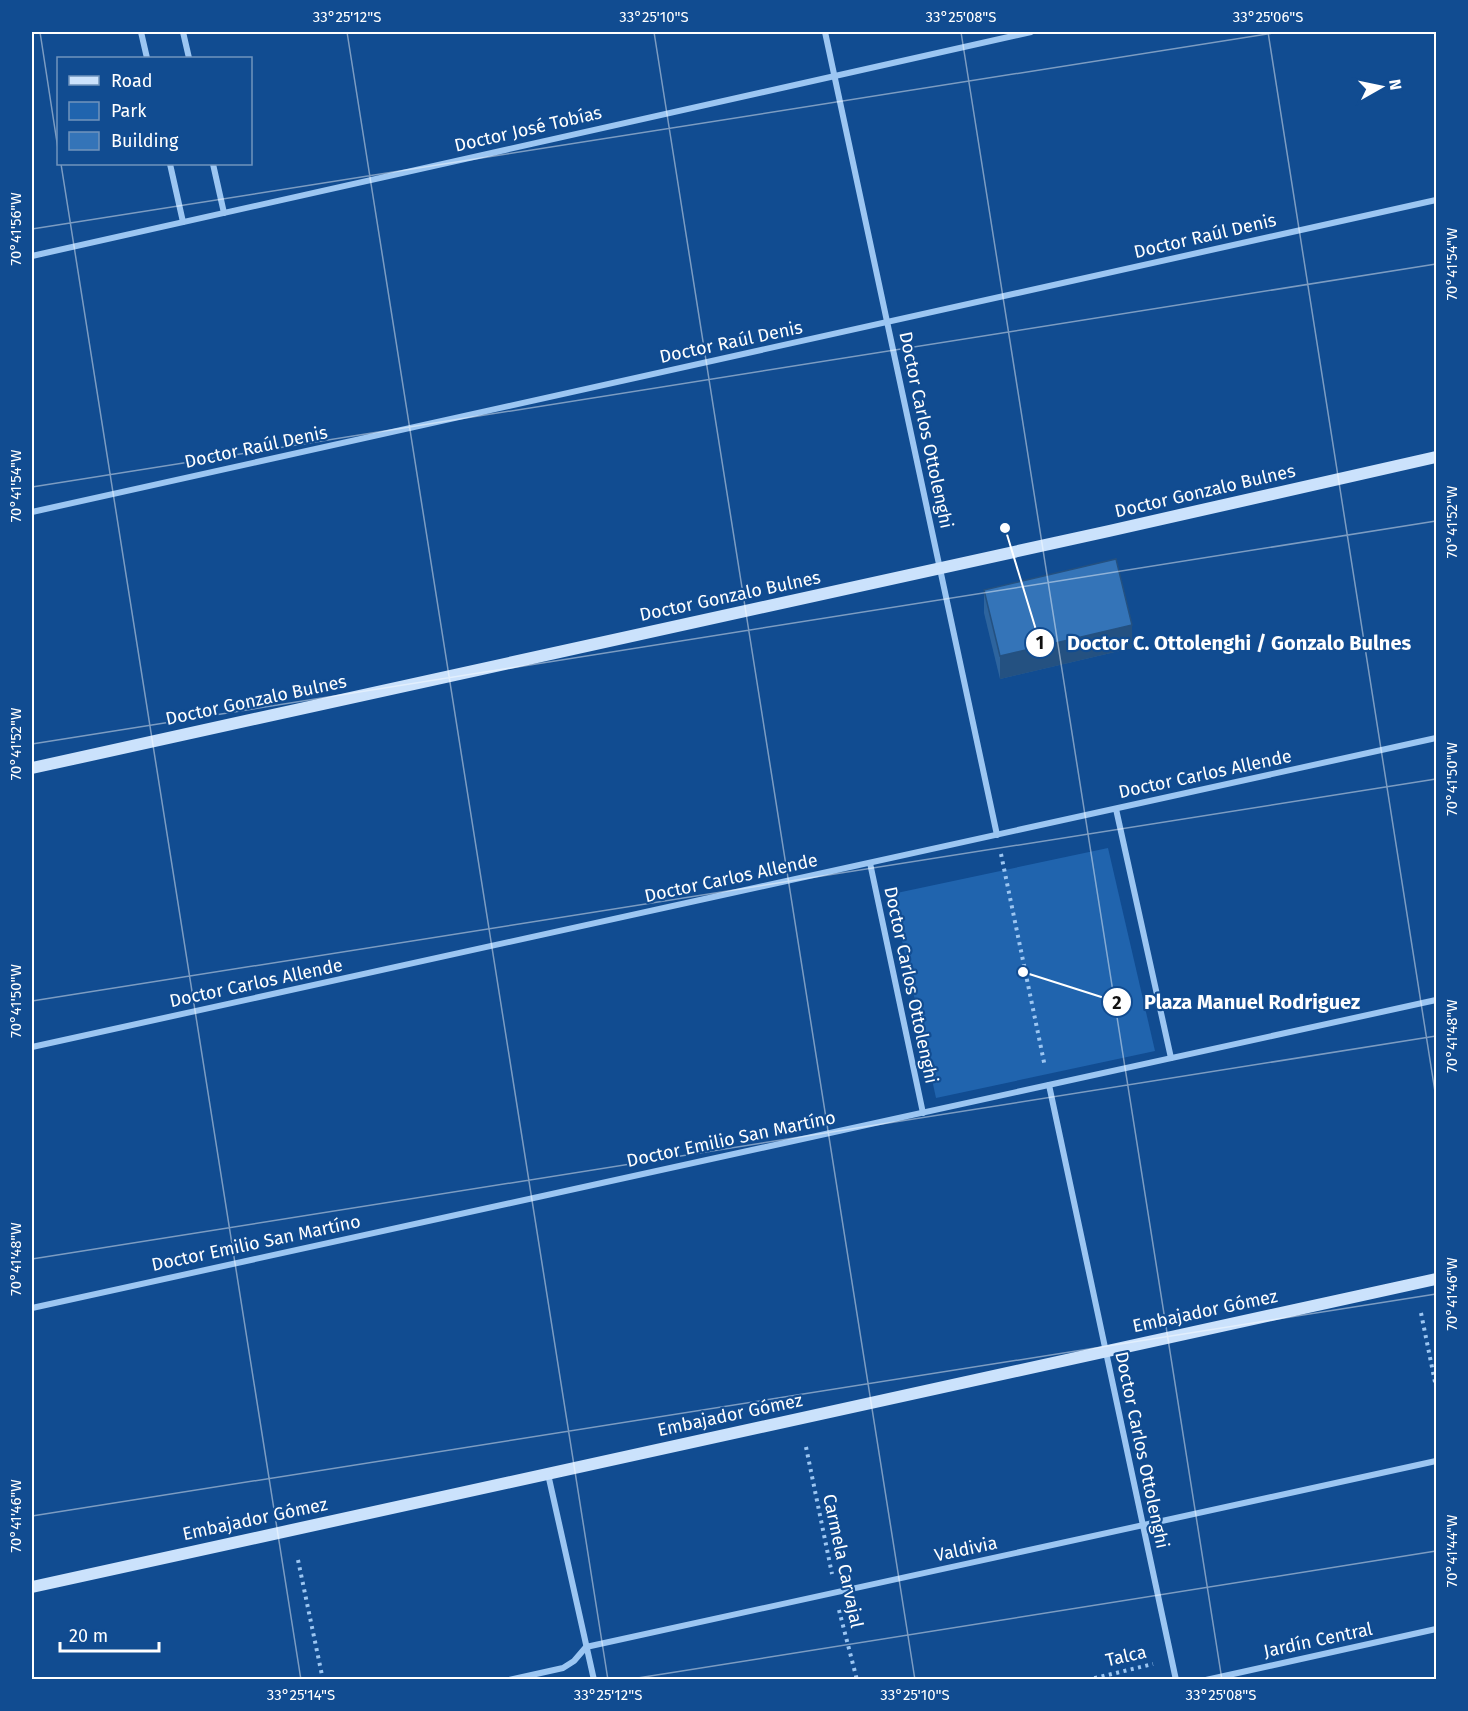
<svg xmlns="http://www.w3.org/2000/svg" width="1468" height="1711" font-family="'Fira Sans',sans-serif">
	<rect width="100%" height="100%" fill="#114c91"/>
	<path fill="#2064ae" d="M1108,848L1155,1051L936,1098L892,894Z"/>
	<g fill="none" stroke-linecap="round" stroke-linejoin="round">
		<g stroke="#9cc6f2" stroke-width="4" stroke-dasharray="3 4.5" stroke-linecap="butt">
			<path d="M1001,854L1045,1067"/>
			<path d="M1421,1313L1436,1387"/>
			<path d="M806,1447L832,1574"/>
			<path d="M298,1560L323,1680"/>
			<path d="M839,1610L857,1680"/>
			<path d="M1087,1680L1153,1664"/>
		</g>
		<g stroke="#9cc6f2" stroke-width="6">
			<path d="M141,32L147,58"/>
			<path d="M183,32L189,58"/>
			<path d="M825,32L997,835"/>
			<path d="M170,164L183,222"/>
			<path d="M213,164L224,213"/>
			<path d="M32,256L1031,32"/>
			<path d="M32,512L1436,200"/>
			<path d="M1116,809L1171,1058"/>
			<path d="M870,863L923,1113"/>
			<path d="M32,1047L1436,738"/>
			<path d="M1049,1085L1176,1680"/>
			<path d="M32,1308L1436,1000"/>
			<path d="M548,1474L594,1680"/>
			<path d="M509,1680L563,1668L574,1661L586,1647L1436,1461"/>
			<path d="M1206,1680L1436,1629"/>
		</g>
		<g stroke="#cbe2fc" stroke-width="12">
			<path d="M32,768L1109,531L1436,457"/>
			<path d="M32,1587L1436,1279"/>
		</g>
	</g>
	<path fill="#2d649e" d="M984,590L1132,648L1000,679L984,613Z"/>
	<path fill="#245181" d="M1132,625V648L1000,679V656Z"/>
	<path fill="#3474b8" stroke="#245181" stroke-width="1.5" d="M1116,559L1132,625L1000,656L984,590Z"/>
	<path fill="none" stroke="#fff" stroke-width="1.5" stroke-opacity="0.45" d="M40,32L58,149M347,32L608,1680M654,32L915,1680M961,32L1222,1680M1268,32L1436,1098M61,164L301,1680M32,229L1280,32M32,487L1436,264M32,744L1436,521M32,1001L1436,779M32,1259L1436,1036M32,1516L1436,1294M625,1680L1436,1551"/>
	<g text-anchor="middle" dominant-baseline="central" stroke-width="4.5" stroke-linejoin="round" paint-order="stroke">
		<g font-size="18" fill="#fff" stroke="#114c91">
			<text transform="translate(528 129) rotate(-13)">Doctor José Tobías</text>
			<text transform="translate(1205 236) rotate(-13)">Doctor Raúl Denis</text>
			<text transform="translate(731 342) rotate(-12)">Doctor Raúl Denis</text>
			<text transform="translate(926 430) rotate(78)">Doctor Carlos Ottolenghi</text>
			<text transform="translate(256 447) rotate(-12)">Doctor Raúl Denis</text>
			<text transform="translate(1205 491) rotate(-13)">Doctor Gonzalo Bulnes</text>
			<text transform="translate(730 596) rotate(-12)">Doctor Gonzalo Bulnes</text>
			<text transform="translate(256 700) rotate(-12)">Doctor Gonzalo Bulnes</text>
			<text transform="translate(1205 774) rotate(-12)">Doctor Carlos Allende</text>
			<text transform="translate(731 878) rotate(-12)">Doctor Carlos Allende</text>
			<text transform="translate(256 983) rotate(-12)">Doctor Carlos Allende</text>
			<text transform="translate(911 985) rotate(78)">Doctor Carlos Ottolenghi</text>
			<text transform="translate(731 1139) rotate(-12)">Doctor Emilio San Martíno</text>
			<text transform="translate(256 1243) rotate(-12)">Doctor Emilio San Martíno</text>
			<text transform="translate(1205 1311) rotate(-12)">Embajador Gómez</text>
			<text transform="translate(730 1415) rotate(-12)">Embajador Gómez</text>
			<text transform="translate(1142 1450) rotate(78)">Doctor Carlos Ottolenghi</text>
			<text transform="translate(255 1519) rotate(-12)">Embajador Gómez</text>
			<text transform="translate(966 1549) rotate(-12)">Valdivia</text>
			<text transform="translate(843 1561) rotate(78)">Carmela Carvajal</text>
			<text transform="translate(1318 1640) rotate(-12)">Jardín Central</text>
			<text transform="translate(1126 1656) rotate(-13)">Talca</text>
		</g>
	</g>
	<path fill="none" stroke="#fff" stroke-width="2" d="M1005 528L1040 643M1023 972L1117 1002"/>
	<g fill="#fff" stroke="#114c91" stroke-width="2">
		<circle cx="1005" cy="528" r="6"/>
		<circle cx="1023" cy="972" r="6"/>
		<circle cx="1040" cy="643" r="15"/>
		<circle cx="1117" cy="1002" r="15"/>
	</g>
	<g font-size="18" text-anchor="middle" font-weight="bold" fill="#111">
		<text x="1040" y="649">1</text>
		<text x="1117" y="1009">2</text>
	</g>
	<g font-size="20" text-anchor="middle" font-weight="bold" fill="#fff" stroke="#114c91" stroke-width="4.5" stroke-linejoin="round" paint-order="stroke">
		<text x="1239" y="650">Doctor C. Ottolenghi / Gonzalo Bulnes</text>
		<text x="1252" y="1009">Plaza Manuel Rodriguez</text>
	</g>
	<rect width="1468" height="1711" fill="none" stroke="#114c91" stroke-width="66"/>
	<rect x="57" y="57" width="195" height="108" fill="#114c91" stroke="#7094bd" stroke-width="1.5"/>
	<rect x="69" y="76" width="30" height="9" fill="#cbe2fc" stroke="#7094bd" stroke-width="1.5"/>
	<text x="111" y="87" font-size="18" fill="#ffffff">Road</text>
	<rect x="69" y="102" width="30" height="18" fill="#2064ae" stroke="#7094bd" stroke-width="1.5"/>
	<text x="111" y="117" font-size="18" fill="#ffffff">Park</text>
	<rect x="69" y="132" width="30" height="18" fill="#3474b8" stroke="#7094bd" stroke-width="1.5"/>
	<text x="111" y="147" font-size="18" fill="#ffffff">Building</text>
	<g transform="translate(1381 87) rotate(81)" stroke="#114c91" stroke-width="4.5" paint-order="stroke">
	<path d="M0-4.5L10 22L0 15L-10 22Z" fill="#ffffff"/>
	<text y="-9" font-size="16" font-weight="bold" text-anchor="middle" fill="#ffffff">N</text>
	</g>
	<path d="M60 1642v9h99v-9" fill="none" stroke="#ffffff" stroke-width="3"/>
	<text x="69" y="1642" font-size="18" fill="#ffffff" stroke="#114c91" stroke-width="4.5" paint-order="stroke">20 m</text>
	<rect x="33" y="33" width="1402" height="1645" fill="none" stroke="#fff" stroke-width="2"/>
	<g font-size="15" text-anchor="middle" fill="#fff">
		<text x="347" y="22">33°25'12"S</text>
		<text x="654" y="22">33°25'10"S</text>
		<text x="961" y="22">33°25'08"S</text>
		<text x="1268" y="22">33°25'06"S</text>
		<text transform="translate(16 229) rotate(-90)" y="5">70°41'56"W</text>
		<text transform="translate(1452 264) rotate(-90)" y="5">70°41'54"W</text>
		<text transform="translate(16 486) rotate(-90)" y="5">70°41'54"W</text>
		<text transform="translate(1452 522) rotate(-90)" y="5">70°41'52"W</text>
		<text transform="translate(16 744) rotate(-90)" y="5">70°41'52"W</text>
		<text transform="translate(1452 779) rotate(-90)" y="5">70°41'50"W</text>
		<text transform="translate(16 1001) rotate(-90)" y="5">70°41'50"W</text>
		<text transform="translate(1452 1036) rotate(-90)" y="5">70°41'48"W</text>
		<text transform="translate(16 1259) rotate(-90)" y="5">70°41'48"W</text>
		<text transform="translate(1452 1294) rotate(-90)" y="5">70°41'46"W</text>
		<text transform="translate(16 1516) rotate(-90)" y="5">70°41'46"W</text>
		<text transform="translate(1452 1551) rotate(-90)" y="5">70°41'44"W</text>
		<text x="301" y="1700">33°25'14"S</text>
		<text x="608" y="1700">33°25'12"S</text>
		<text x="915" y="1700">33°25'10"S</text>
		<text x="1221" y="1700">33°25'08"S</text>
	</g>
</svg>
